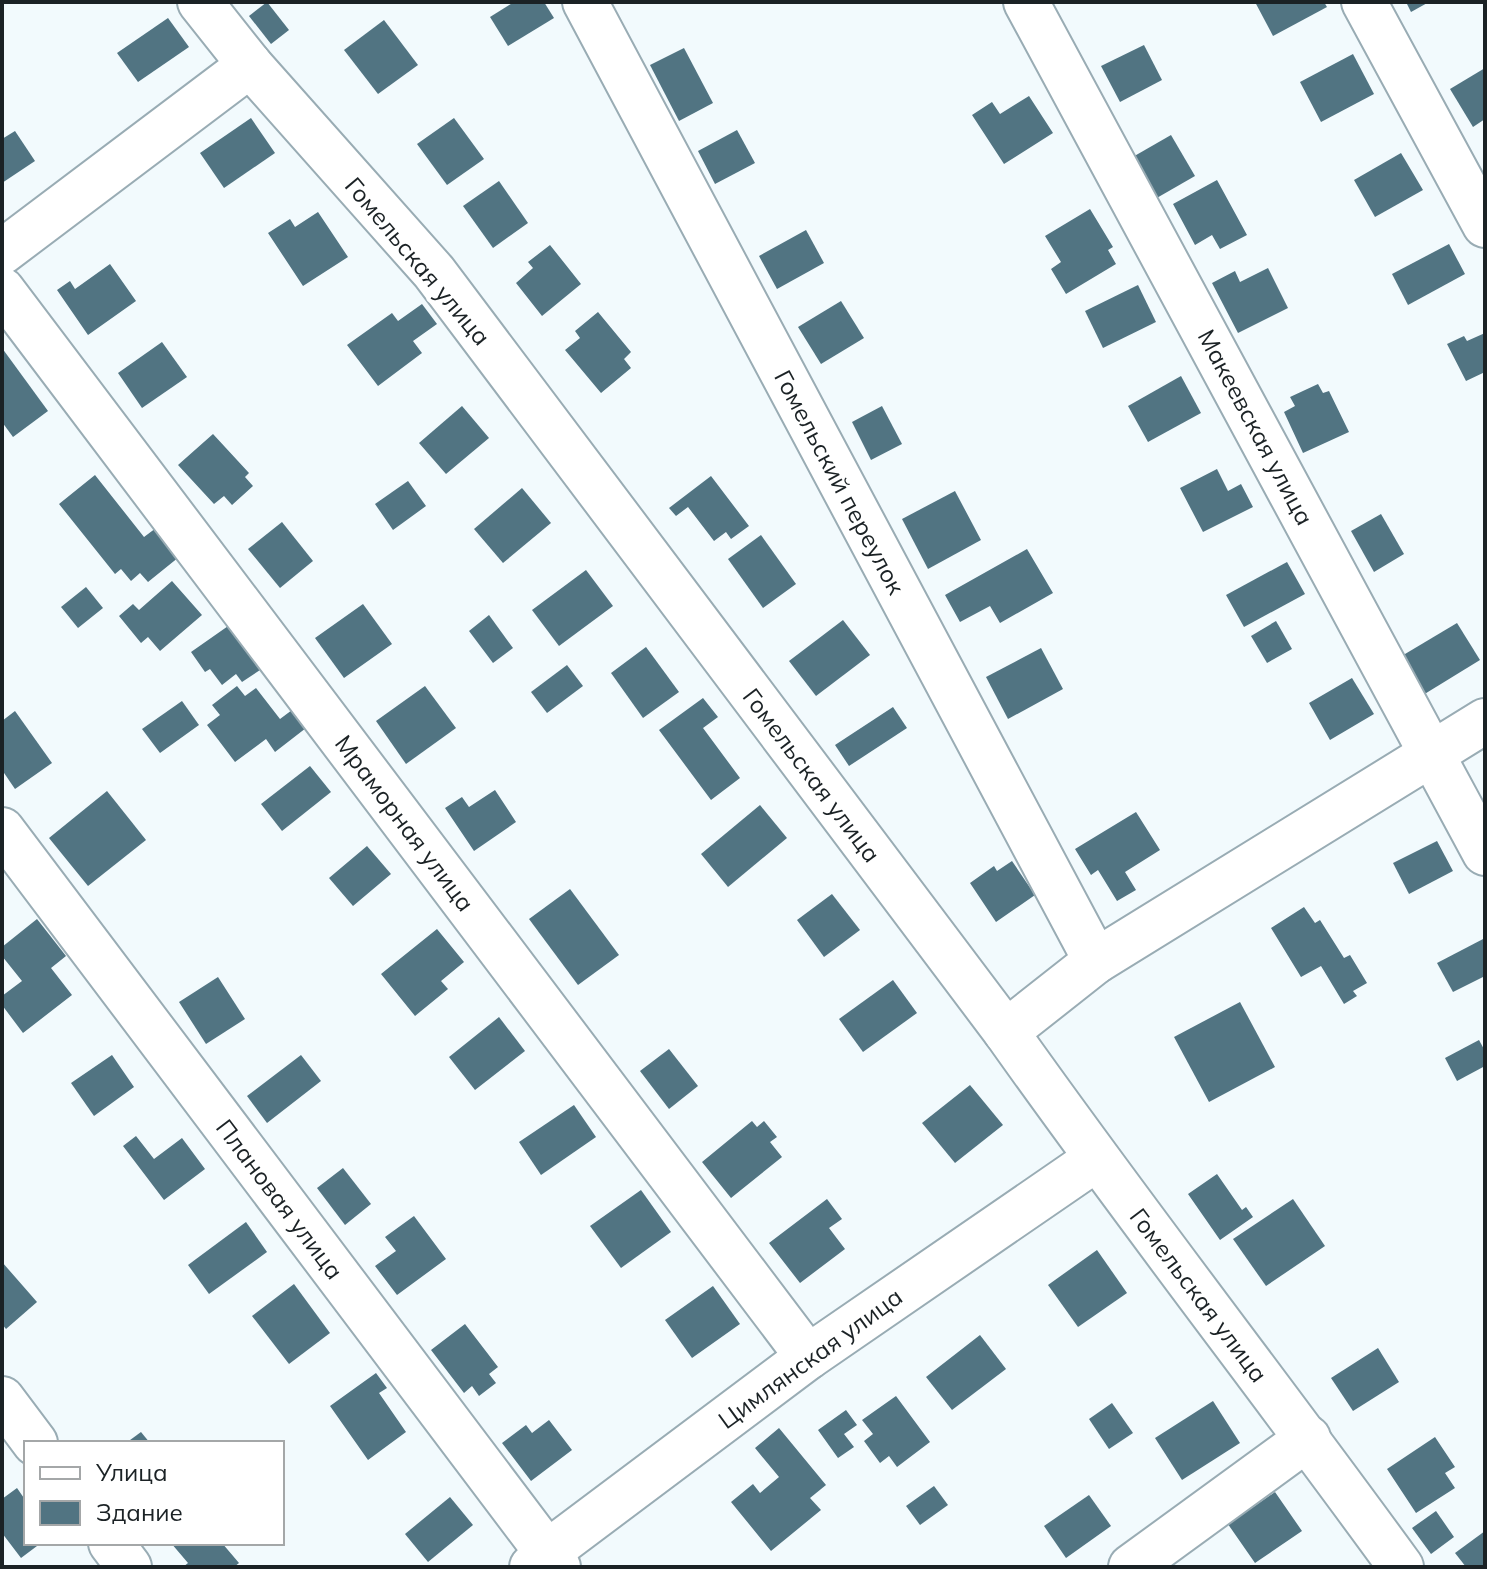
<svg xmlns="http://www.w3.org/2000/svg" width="1487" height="1569" font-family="Mulish,sans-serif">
	<rect width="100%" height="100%" fill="#f2fafd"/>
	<g fill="#517482">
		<path d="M267,2L289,30L271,44L249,16Z"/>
		<path d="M514,2H544L554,18L508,46L490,17Z"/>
		<path d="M1255,2H1324L1327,7L1273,36Z"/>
		<path d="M1406,2H1429L1411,12Z"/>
		<path d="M168,18L189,47L138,82L117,53Z"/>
		<path d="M384,20L418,65L378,94L344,50Z"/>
		<path d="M1144,45L1162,80L1120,102L1101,66Z"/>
		<path d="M684,48L713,103L679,121L650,65Z"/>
		<path d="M1353,54L1374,94L1321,122L1300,82Z"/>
		<path d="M1485,68V119L1473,127L1450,89Z"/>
		<path d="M1029,96L1053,133L1004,164L972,115L992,102L1000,114Z"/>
		<path d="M251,118L275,153L224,188L200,153Z"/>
		<path d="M454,118L484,159L447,185L417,144Z"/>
		<path d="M737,130L755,163L715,184L698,151Z"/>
		<path d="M15,131L35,161L2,183V139Z"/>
		<path d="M1171,135L1195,176L1155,199L1131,158Z"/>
		<path d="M1401,153L1423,190L1375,217L1354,180Z"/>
		<path d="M1217,180L1247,235L1220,249L1212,235L1195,245L1173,204Z"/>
		<path d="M499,181L528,223L493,248L463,206Z"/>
		<path d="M1090,209L1113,247L1108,250L1116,264L1066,294L1051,269L1061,262L1045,236Z"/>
		<path d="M318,212L348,257L303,286L268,233L290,219L295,227Z"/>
		<path d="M806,230L824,263L777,289L759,256Z"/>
		<path d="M1449,244L1465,274L1408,305L1392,274Z"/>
		<path d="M550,245L581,284L542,316L516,283L533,268L528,262Z"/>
		<path d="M110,264L136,301L88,335L57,290L70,281L75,289Z"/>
		<path d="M1268,268L1288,308L1238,333L1212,283L1235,271L1240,282Z"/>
		<path d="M1138,285L1156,322L1103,348L1085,311Z"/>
		<path d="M841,301L864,338L821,364L798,327Z"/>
		<path d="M422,304L437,324L413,341L422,353L378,386L347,345L392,313L398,321Z"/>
		<path d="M598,312L631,352L624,359L631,368L601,393L565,350L580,338L575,331Z"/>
		<path d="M1485,333V372L1466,381L1447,344L1464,336L1467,341Z"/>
		<path d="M162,342L187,377L142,408L118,373Z"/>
		<path d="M2,348L48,411L13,437L2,422Z"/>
		<path d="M1181,376L1201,413L1148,442L1128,406Z"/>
		<path d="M1318,384L1323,393L1329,391L1349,432L1303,453L1284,412L1295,406L1290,397Z"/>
		<path d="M462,406L489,438L446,474L419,443Z"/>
		<path d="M882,406L902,444L871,460L852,422Z"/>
		<path d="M213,434L249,473L245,477L253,486L232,505L224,496L214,504L178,465Z"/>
		<path d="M1217,469L1228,491L1241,484L1253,507L1203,532L1180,488Z"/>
		<path d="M95,475L144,537L156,528L179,557L148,582L140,573L131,581L121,569L115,574L59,504Z"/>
		<path d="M711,476L749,526L731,539L726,532L714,541L688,507L676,516L669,508Z"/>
		<path d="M408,481L426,506L393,530L375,504Z"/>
		<path d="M522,488L551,523L503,563L474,529Z"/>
		<path d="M955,491L981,540L928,569L902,519Z"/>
		<path d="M1381,514L1404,554L1374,572L1351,531Z"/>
		<path d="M282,522L313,561L280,588L248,549Z"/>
		<path d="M761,535L796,584L763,608L728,559Z"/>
		<path d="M1027,549L1053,593L1000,623L990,606L960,622L945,595Z"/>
		<path d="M1287,562L1305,594L1244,627L1226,595Z"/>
		<path d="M586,570L613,606L559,646L532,610Z"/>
		<path d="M172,581L202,615L160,651L148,637L141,643L119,616L133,604L139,610Z"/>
		<path d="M86,587L103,608L78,628L61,607Z"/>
		<path d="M363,604L392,644L344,678L315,638Z"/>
		<path d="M489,615L513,648L493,663L469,631Z"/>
		<path d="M843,620L870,655L816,696L789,661Z"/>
		<path d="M1276,621L1292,649L1267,663L1251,636Z"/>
		<path d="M1457,623L1480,660L1423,695L1400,657Z"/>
		<path d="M231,624L263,668L242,682L236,674L222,685L210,669L205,672L191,652Z"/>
		<path d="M646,647L679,692L643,718L611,673Z"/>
		<path d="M1041,648L1063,689L1008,719L986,677Z"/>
		<path d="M567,665L583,686L547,713L531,692Z"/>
		<path d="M1352,678L1374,714L1330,740L1309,703Z"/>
		<path d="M237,686L245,696L256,688L280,719L292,710L306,728L275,752L266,739L235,762L207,725L220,715L212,705Z"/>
		<path d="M425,686L456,728L406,764L376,721Z"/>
		<path d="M703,698L718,717L703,728L740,778L711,800L659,730Z"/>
		<path d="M182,701L199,725L160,753L142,729Z"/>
		<path d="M893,707L907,728L849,766L835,745Z"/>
		<path d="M15,711L52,763L15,789L2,770V721Z"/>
		<path d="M310,766L331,792L282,831L261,804Z"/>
		<path d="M495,790L516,822L474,851L445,808L462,797L469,807Z"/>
		<path d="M107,791L146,840L88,886L49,838Z"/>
		<path d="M760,805L787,838L728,887L701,854Z"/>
		<path d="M1136,812L1160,850L1125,872L1136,890L1117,901L1098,870L1091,875L1075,849Z"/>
		<path d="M1437,841L1453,871L1409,894L1393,863Z"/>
		<path d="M367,846L391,874L353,906L329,878Z"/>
		<path d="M1012,861L1035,895L996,922L970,883L994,866L997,871Z"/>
		<path d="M570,889L619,955L578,985L529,919Z"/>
		<path d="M832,894L860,930L824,957L797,920Z"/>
		<path d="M1304,907L1315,923L1320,920L1344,958L1350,955L1367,983L1353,991L1357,996L1344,1004L1321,966L1301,977L1271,928Z"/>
		<path d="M37,919L66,956L51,968L72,995L23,1033L2,1005V996L22,981L2,956V947Z"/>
		<path d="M437,929L464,962L441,981L448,989L415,1016L381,974Z"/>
		<path d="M1485,938V976L1453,992L1437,963Z"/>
		<path d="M218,977L245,1019L206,1044L179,1002Z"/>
		<path d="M893,980L917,1013L863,1052L839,1019Z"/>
		<path d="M1240,1002L1275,1067L1209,1102L1174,1037Z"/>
		<path d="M499,1017L525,1051L475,1090L449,1057Z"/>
		<path d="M1479,1040L1485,1051V1066L1457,1081L1445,1058Z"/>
		<path d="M669,1049L698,1086L669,1109L640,1071Z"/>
		<path d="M112,1055L134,1087L94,1116L71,1083Z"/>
		<path d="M301,1055L321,1081L267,1123L247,1096Z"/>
		<path d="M970,1085L1003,1125L955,1163L922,1123Z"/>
		<path d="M574,1105L596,1137L541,1175L519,1142Z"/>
		<path d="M752,1121L757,1127L764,1121L777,1137L770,1142L782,1157L731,1198L702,1162Z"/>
		<path d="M136,1136L154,1159L182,1138L205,1169L164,1200L123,1146Z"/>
		<path d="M343,1168L371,1204L345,1225L317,1188Z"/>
		<path d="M1217,1174L1242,1210L1246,1207L1253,1217L1220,1240L1188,1194Z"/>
		<path d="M641,1190L671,1232L621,1268L590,1226Z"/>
		<path d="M827,1199L842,1219L829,1228L845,1249L800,1283L769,1243Z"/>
		<path d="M1293,1199L1325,1246L1266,1286L1233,1239Z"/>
		<path d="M414,1216L446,1259L397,1295L375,1266L396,1251L385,1237Z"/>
		<path d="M246,1222L267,1252L209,1294L188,1265Z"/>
		<path d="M1097,1250L1127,1293L1078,1327L1048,1285Z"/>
		<path d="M2,1262L37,1302L6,1329L2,1324Z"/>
		<path d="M294,1284L330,1333L289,1364L252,1316Z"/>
		<path d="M713,1286L740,1324L692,1358L665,1320Z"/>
		<path d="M465,1324L498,1367L489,1374L496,1383L479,1396L472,1386L464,1393L431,1350Z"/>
		<path d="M980,1335L1006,1369L952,1410L926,1377Z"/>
		<path d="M1378,1348L1399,1382L1353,1411L1331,1378Z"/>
		<path d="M376,1373L387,1388L379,1393L406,1432L368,1460L330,1406Z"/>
		<path d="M896,1396L930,1442L897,1467L889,1456L880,1463L864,1441L873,1434L862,1420Z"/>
		<path d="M1213,1401L1240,1443L1182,1480L1155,1438Z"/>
		<path d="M1112,1403L1133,1433L1109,1449L1089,1419Z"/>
		<path d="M846,1410L857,1425L844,1434L854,1447L838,1458L818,1430Z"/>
		<path d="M549,1420L572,1450L531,1481L502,1443L526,1425L532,1433Z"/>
		<path d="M779,1428L826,1485L810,1498L821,1510L771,1551L731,1502L753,1484L760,1493L779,1477L755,1448Z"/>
		<path d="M141,1432L150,1443H126Z"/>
		<path d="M1435,1437L1455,1467L1445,1473L1455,1488L1416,1513L1387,1469Z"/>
		<path d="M934,1486L948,1505L920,1525L906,1506Z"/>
		<path d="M17,1488L26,1501V1543H41L21,1558L2,1533V1499Z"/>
		<path d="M1275,1492L1302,1531L1255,1563L1223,1517L1238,1507L1243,1514Z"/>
		<path d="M1089,1495L1111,1526L1066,1558L1044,1526Z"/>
		<path d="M450,1497L473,1525L428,1562L405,1534Z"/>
		<path d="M1436,1511L1454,1537L1431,1554L1412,1528Z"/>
		<path d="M1485,1531V1567H1466L1455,1553Z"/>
		<path d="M171,1543H222L239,1563L234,1567H183L188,1563Z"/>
	</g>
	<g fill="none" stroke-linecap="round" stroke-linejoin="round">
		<g stroke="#99acb4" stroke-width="48">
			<g id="minor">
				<path d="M200,2L250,65L434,272L1006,1032C1134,1213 1271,1388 1401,1567"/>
				<path d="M585,2L1096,961"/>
				<path d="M1026,2L1485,853"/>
				<path d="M1364,2L1485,225"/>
				<path d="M2,252L250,65"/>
				<path d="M2,290L808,1357"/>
				<path d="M2,830L558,1567"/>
				<path d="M1006,1032L1096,961L1485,721"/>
				<path d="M2,1399L35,1443"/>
				<path d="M111,1543L129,1567"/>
				<path d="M532,1567L548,1552L808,1357L1096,1159"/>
				<path d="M1131,1567L1308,1438"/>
			</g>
		</g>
		<use href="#minor" stroke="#fff" stroke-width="44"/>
	</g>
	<g text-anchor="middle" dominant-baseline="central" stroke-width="8" stroke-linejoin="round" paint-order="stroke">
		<g font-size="24" fill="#1b2225" stroke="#fff">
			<text transform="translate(418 261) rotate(50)">Гомельская улица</text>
			<text transform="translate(1256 427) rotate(62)">Макеевская улица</text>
			<text transform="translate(840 482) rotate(62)">Гомельский переулок</text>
			<text transform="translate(812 775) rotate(53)">Гомельская улица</text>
			<text transform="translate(405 823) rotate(53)">Мраморная улица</text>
			<text transform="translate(280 1199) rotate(53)">Плановая улица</text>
			<text transform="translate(1199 1295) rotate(53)">Гомельская улица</text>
			<text transform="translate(810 1358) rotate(-36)">Цимлянская улица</text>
		</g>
	</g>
	<rect width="1487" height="1569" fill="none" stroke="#1b2225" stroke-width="8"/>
	<rect x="24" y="1441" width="260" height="104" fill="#ffffff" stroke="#a4a7a8" stroke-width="2"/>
	<rect x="40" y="1467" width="40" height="12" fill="#ffffff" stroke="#a4a7a8" stroke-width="2"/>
	<text x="96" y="1481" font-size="24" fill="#1b2225">Улица</text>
	<rect x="40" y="1501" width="40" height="24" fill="#517482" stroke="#a4a7a8" stroke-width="2"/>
	<text x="96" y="1521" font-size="24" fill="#1b2225">Здание</text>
</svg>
